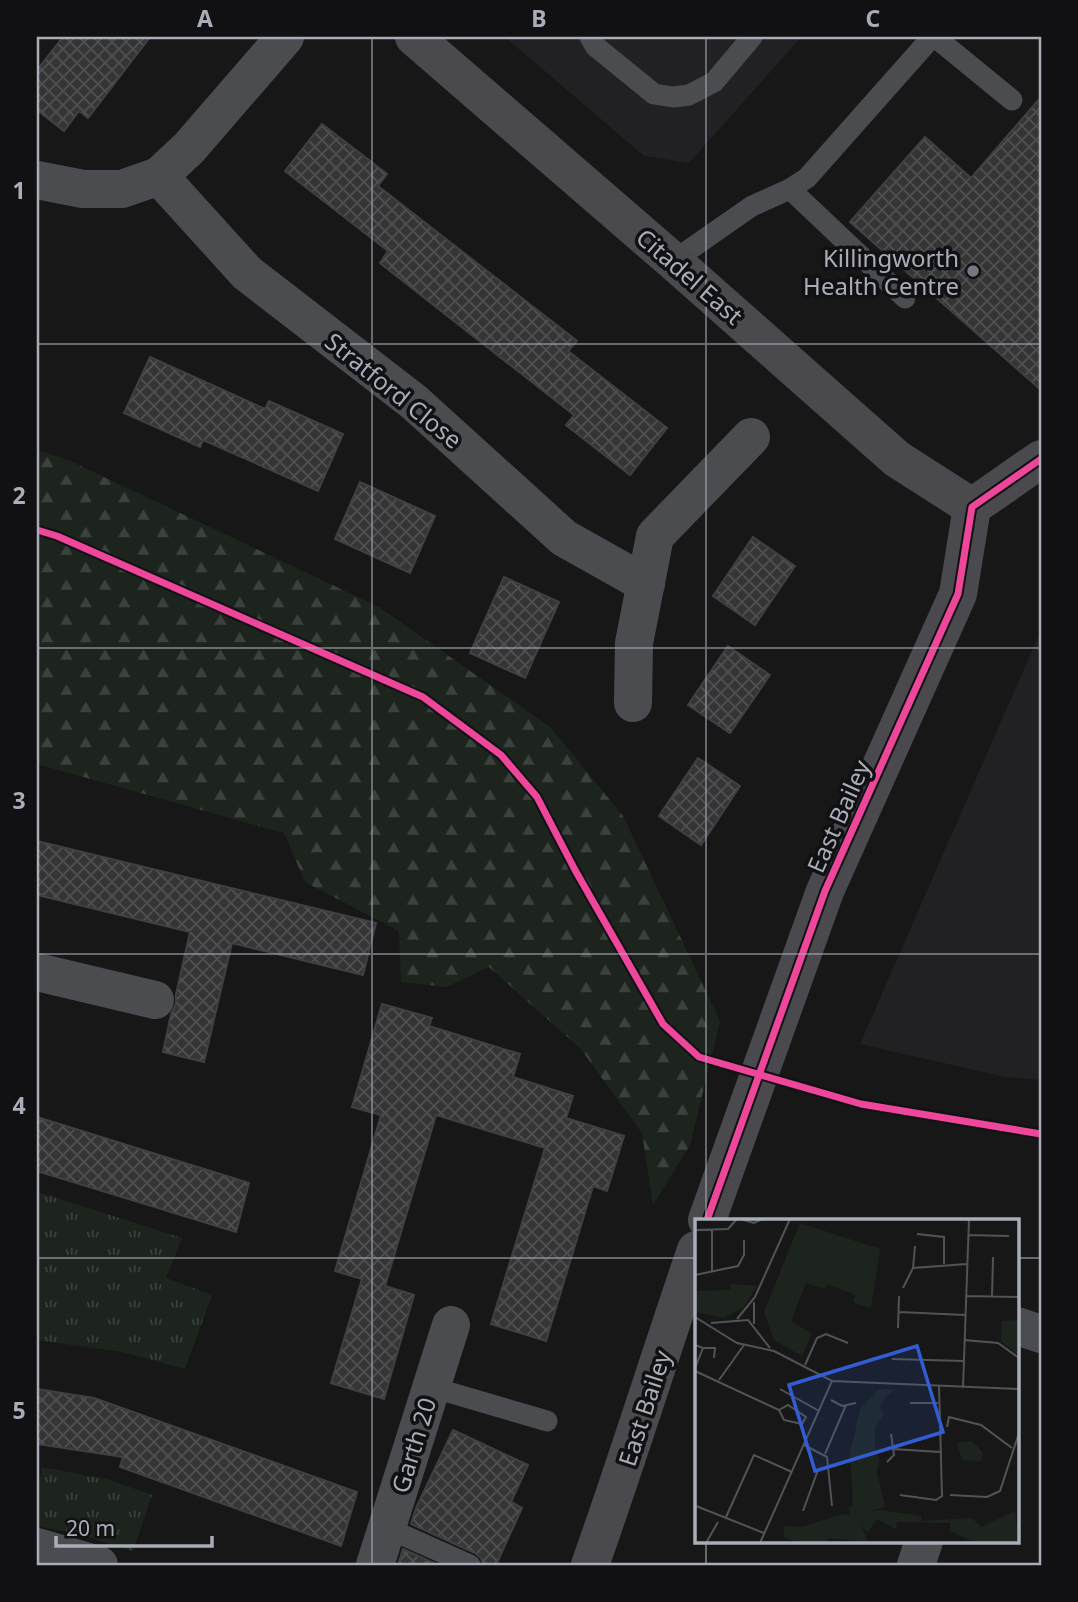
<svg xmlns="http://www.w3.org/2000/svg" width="1078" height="1602" font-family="'Noto Sans',sans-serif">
	<defs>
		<pattern id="grass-tufts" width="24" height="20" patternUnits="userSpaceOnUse" patternTransform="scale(1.75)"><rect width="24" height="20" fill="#1d241e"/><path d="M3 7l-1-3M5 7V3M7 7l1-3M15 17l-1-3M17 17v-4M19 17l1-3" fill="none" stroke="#3b413d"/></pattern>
		<pattern id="forest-firs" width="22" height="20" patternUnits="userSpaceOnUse" patternTransform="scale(1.75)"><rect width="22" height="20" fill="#1d241e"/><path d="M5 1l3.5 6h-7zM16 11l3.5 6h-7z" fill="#3b413d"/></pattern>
		<pattern id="building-cross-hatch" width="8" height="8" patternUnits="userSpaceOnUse" patternTransform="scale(1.75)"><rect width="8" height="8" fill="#353536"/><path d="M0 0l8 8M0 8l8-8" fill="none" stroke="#4f5051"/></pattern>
	</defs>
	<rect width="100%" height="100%" fill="#171717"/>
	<g fill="#212123">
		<path d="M505,37H801L689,163L644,156Z"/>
		<path d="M1041,630V1080L1005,1077L860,1044Z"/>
	</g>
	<g fill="url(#grass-tufts)">
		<path d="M38,1192L182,1238L166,1278L212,1295L185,1369L123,1352L37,1340Z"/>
		<path d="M42,1467L110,1480L152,1495L133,1551L81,1535L37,1526V1496Z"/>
	</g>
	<path fill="url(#forest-firs)" d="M37,450L68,460L379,607L550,727L623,816L720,1021L690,1145L653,1205L642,1133L580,1048L489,967L446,987L401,982L399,931L305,882L284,833L37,764Z"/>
	<g fill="url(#building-cross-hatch)" stroke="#3f4043" stroke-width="2">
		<path d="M63,37H150L88,118L79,111L64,131L37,110V70Z"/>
		<path d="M1041,97V390L850,222L925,137L971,178Z"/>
		<path d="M322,124L387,174L378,186L577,341L568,351L667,428L630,475L566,425L574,415L380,263L388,251L285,171Z"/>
		<path d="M150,357L265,409L269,401L343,434L318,491L203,440L200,447L124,413Z"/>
		<path d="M360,482L435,516L410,573L335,539Z"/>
		<path d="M753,537L795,566L755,625L713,596Z"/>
		<path d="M504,577L559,602L525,678L470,653Z"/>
		<path d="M728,646L770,675L730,733L688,705Z"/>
		<path d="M698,758L740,786L701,845L659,816Z"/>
		<path d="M37,841L376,923L363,975L232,943L204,1062L163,1052L171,1014L176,1004V994L190,932L37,895Z"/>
		<path d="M382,1004L432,1018L429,1026L520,1054L513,1077L573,1096L566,1118L624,1136L607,1191L593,1186L546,1341L491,1324L545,1148L436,1115L385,1286L414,1295L384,1399L331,1383L362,1279L335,1271L381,1115L352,1107Z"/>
		<path d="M37,1117L249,1183L236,1232L37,1171Z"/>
		<path d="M37,1389L94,1398L357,1492L341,1546L120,1467L123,1457L37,1444Z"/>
		<path d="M453,1430L528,1465L511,1502L522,1508L496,1565H483L481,1558L475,1553L411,1524L416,1508Z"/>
		<path d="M403,1549L438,1565H398Z"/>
	</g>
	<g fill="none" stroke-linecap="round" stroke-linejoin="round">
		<g stroke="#4b4c50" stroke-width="21">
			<path d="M590,37L595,46L654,94L673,97L689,95L714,82L752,37"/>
			<path d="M935,37L1012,100"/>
			<path d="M790,189L905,298"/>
			<path d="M673,261L752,206L790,189L807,178L932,37"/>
			<path d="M431,1387L547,1421"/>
			<path d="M387,1528L470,1565"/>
		</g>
		<g stroke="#4b4c50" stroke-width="38">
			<path d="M159,176L247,273L414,402L564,538L646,584"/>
			<path d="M37,180L83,189H122L159,176L189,148L285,37"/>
			<path d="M633,703L634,643L655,536L751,437"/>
			<path d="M37,972L155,1000"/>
			<path d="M1017,1326L1041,1334"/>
			<path d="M37,1547L99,1565"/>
			<path d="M375,1565L451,1325"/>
			<path d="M916,1565L924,1541"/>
		</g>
		<g stroke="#4a4a4e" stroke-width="38">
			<path d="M414,37L673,261L897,459L972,507"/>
			<path d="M707,1220L825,891L958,594L972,507L1041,459"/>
			<path d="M590,1565C627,1461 660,1355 696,1250"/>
		</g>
		<g stroke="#111113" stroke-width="11">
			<g id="cycleway">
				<path d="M37,530L57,536L423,697L501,755L537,797L575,870L663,1024L699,1057L861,1104L1041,1134"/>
				<path d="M707,1220L825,891L958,594L972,507L1041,459"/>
			</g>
		</g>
		<use href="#cycleway" stroke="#ed469a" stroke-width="7"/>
	</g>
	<path fill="none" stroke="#a8adb8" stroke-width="2" stroke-opacity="0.55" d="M372,37V1565M706,37V1220M37,344H1041M37,648H1041M37,954H1041M37,1258H696M1017,1258H1041M706,1541V1565"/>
	<circle fill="#757880" stroke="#111113" stroke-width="2.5" cx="973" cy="271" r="7"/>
	<g text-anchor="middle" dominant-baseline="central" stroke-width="7" stroke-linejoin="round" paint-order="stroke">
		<g font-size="24" fill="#a8adb8" stroke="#111113" text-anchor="end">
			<text x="959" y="257">Killingworth<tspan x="959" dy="28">Health Centre</tspan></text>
		</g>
		<g font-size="24" fill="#a8adb8" stroke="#111113">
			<text transform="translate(690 276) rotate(41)">Citadel East</text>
			<text transform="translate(394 390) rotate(39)">Stratford Close</text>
			<text transform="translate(838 816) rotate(-66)">East Bailey</text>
			<text transform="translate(644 1408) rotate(-72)">East Bailey</text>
			<text transform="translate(413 1445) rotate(-73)">Garth 20</text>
		</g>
	</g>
	<g transform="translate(695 1219)">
		<rect width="324" height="324" fill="#171717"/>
		<path d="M36,65L62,67L49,88L29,99L0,93V72L36,71ZM324,101V137L306,122L307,102ZM277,222L288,234L286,242L267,241L262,224ZM185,291L226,297V302L277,299L286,308L320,292L324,324H280L255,312V304L202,303L201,310L182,300L172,314L166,305L168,293ZM147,295L159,297L162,322L133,319L132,324H105L88,318L90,307L107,308Z" fill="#1d241e"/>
		<path d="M184,170H200L189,180L185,189L189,196L180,209V233L185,240L182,253L190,288L168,294L166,305L173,324H163L153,288L158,286L155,235L165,190Z" fill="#1d241e"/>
		<path d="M105,4L185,30L176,89L158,83L160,76L132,65L129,70L111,64L96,102L117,115L107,137L79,121L69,93Z" fill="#1d241e"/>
		<path fill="none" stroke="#515357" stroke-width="2" d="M45,0L59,4L67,0M0,11L33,10L42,0M222,15L249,18V45M273,16L314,17M218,49L272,45M17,52V11M0,56L43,47L49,36V21M208,69L218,49L220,27M271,77L324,78M297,77L298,38M204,93L270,96M0,98L42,124L79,132L137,162L324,170M42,100L60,78L95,0M16,104L53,101L75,129M59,105V83M203,109L204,77M269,121L303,124L324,139M0,126L8,129L0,149M8,129H20L19,139M197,140L269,142M110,146L122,119L131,115L153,124M0,152L84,191L89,201L107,205L111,198L93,186L84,191M24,161L49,126M268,169L274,0M85,170L124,192M136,181L147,187L161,184M215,184H243M252,208L254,198L286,206L317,229M109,226L132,238L137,287M198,230L245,233M130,235L151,186M192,243L199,236L196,215M205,276L241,281L247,277L244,167M255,276L292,278L305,272L324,214M1,287L69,314M108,292L123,251M31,298L59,236L97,253M11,324L23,303M65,324L137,162"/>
		<path fill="#325cd3" fill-opacity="0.15" stroke="#325cd3" stroke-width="3.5" d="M222,127L248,213L120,252L94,166Z"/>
		<rect width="324" height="324" fill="none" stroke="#a8adb8" stroke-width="3.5"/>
	</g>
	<rect width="1078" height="1602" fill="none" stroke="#111113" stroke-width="77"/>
	<path d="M56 1536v10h156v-10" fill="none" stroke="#a8adb8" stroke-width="3.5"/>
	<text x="66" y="1536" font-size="21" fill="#a8adb8" stroke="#111113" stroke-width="5" paint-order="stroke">20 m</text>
	<rect x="38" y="38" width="1002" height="1526" fill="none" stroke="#a8adb8" stroke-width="2.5"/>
	<g font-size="23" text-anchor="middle" font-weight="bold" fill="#a8adb8">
		<text x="205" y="27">A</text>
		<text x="539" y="27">B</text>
		<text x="873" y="27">C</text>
		<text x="19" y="199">1</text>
		<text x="19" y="504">2</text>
		<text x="19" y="809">3</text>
		<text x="19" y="1114">4</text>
		<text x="19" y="1419">5</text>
	</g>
</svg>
